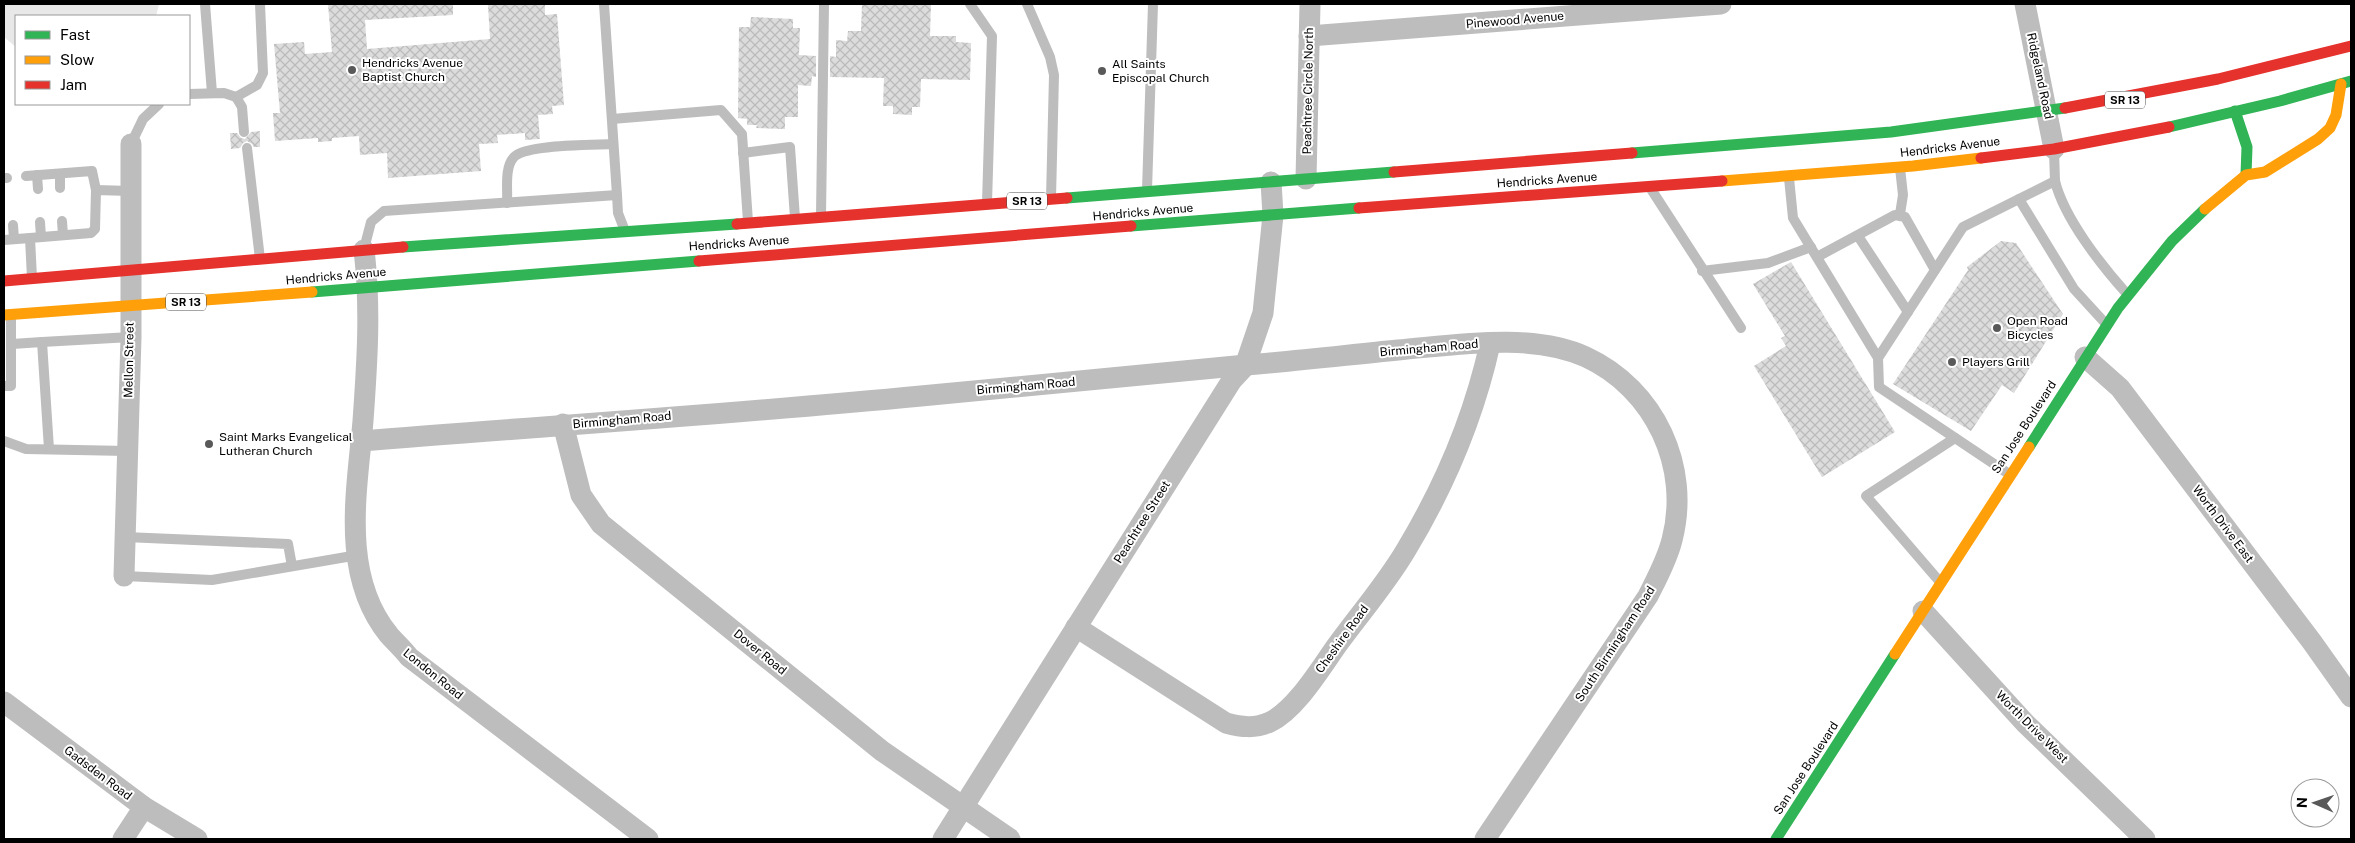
<svg xmlns="http://www.w3.org/2000/svg" width="2355" height="843" font-family="'Public Sans',sans-serif">
	<defs>
		<pattern id="building-cross-hatch" width="8" height="8" patternUnits="userSpaceOnUse" patternTransform="scale(1.25)"><rect width="8" height="8" fill="#dcdcdc"/><path d="M0 0l8 8M0 8l8-8" fill="none" stroke="#bbb"/></pattern>
	</defs>
	<rect width="100%" height="100%" fill="#fff"/>
	<path fill="#e8e8e8" d="M4,4H159L156,16H16V47L4,37Z"/>
	<g fill="url(#building-cross-hatch)">
		<path d="M328,4H453V15L365,20L367,49L490,39L488,5L545,4V15L557,14L564,105L552,106L553,114L538,115L540,139L525,140V133L497,135L498,143L479,144L481,171L388,178L387,153L360,155L359,136L332,138V141L318,142V138L275,141L273,113H280L274,44L304,42L305,54L332,52Z"/>
		<path d="M862,4H931L930,36H956V42L971,43L970,80L921,79L920,107H912V115L893,114V106H883L884,78L830,77V56L836,57V40L847,41L848,31H861Z"/>
		<path d="M751,17L793,19V28H800L799,55L816,56V77L812,76L811,86L798,85V117H785V129L756,128L757,125H747V119L738,118L739,27H750Z"/>
		<path d="M260,131V147H254L252,144L247,141L243,143L240,148L231,149L230,133H237L241,138L245,139L251,132Z"/>
		<path d="M2001,241L2016,243L2063,314L2014,393L2002,385L1971,431L1893,384L1968,270L1967,267Z"/>
		<path d="M1791,262L1895,432L1822,477L1754,366L1786,346L1781,338L1785,336L1753,284Z"/>
	</g>
	<g fill="none" stroke-linecap="round" stroke-linejoin="round">
		<g stroke="#bdbdbd" stroke-width="10">
			<path d="M205,4L212,93"/>
			<path d="M604,4L617,195L618,213L625,231"/>
			<path d="M970,4L992,36L987,203"/>
			<path d="M1027,4L1050,57L1054,75L1051,198"/>
			<path d="M189,94L224,93L236,97L242,107L244,132"/>
			<path d="M236,97L257,85L263,73L260,4"/>
			<path d="M612,119L721,110L742,134L748,222"/>
			<path d="M131,144L143,119L159,104"/>
			<path d="M247,148L260,259"/>
			<path d="M743,153L790,147L795,218"/>
			<path d="M1900,168L1903,195L1900,214"/>
			<path d="M60,174V188"/>
			<path d="M37,175L38,189"/>
			<path d="M26,176L92,171L96,190"/>
			<path d="M4,178H7"/>
			<path d="M1789,178L1793,218L1878,358L1879,387L2009,474"/>
			<path d="M2055,181C2064,218 2101,265 2127,294"/>
			<path d="M1651,189L1741,328"/>
			<path d="M1147,190L1153,4"/>
			<path d="M2019,199L2074,289L2106,324"/>
			<path d="M507,203C508,189 504,168 514,157C526,144 594,145 613,144"/>
			<path d="M821,215L824,4"/>
			<path d="M62,221L63,235"/>
			<path d="M40,222L41,237"/>
			<path d="M13,225L14,239"/>
			<path d="M1858,236L1908,312"/>
			<path d="M4,240L30,238"/>
			<path d="M364,249L371,222L384,211L617,195"/>
			<path d="M1817,257L1895,215L1905,217L1935,270"/>
			<path d="M1702,271L1768,263L1811,247"/>
			<path d="M32,278L30,238L91,233L95,229L96,190L130,191"/>
			<path d="M12,344L42,342"/>
			<path d="M1878,358L1963,227L2055,181L2054,151"/>
			<path d="M4,386H11V316"/>
			<path d="M4,441L26,449L127,451"/>
			<path d="M49,449L42,342L131,337"/>
			<path d="M125,537L288,544L292,566"/>
			<path d="M124,576L212,580L358,555"/>
			<path d="M1940,582L1866,496L1955,438"/>
		</g>
		<g stroke="#bdbdbd" stroke-width="21">
			<path d="M2025,4L2054,149"/>
			<path d="M1309,36L1721,4"/>
			<path d="M1306,179L1310,4"/>
			<path d="M364,250C371,307 367,365 363,421C357,491 340,575 389,635C395,642 403,649 409,657L648,839"/>
			<path d="M2085,357L2120,388L2312,642L2351,697"/>
			<path d="M563,424L581,495L601,524L882,751L1010,839"/>
			<path d="M360,441C547,426 734,414 921,396C1030,386 1138,375 1246,365C1297,361 1347,355 1398,350C1456,345 1531,332 1586,357C1655,389 1691,467 1672,540C1667,560 1657,578 1648,596L1485,839"/>
			<path d="M124,576L131,337V144"/>
			<path d="M1923,611L2025,723L2145,839"/>
			<path d="M1076,627L1226,723C1241,727 1255,729 1270,722C1295,710 1319,671 1335,648C1358,616 1386,584 1406,550C1444,487 1474,416 1490,344"/>
			<path d="M4,702L144,807L197,839"/>
			<path d="M123,839L144,807"/>
			<path d="M943,839L1232,380L1245,366L1263,313L1273,215L1271,182"/>
		</g>
		<g stroke="#30b455" stroke-width="11">
			<path d="M2235,111L2247,147L2246,175"/>
			<path d="M2169,127L2280,101L2351,81"/>
			<path d="M1632,153L1891,132L2065,108"/>
			<path d="M1067,198L1394,172"/>
			<path d="M1131,226L1359,208"/>
			<path d="M403,247L737,224"/>
			<path d="M312,292L699,261"/>
			<path d="M2029,447L2118,308L2172,241L2205,209"/>
			<path d="M1776,839L1895,654"/>
		</g>
		<g stroke="#ff9f0a" stroke-width="11">
			<path d="M1722,181L1913,166L1981,158"/>
			<path d="M2205,209L2246,175L2265,172L2318,139L2330,128L2336,115L2341,84"/>
			<path d="M4,315L312,292"/>
			<path d="M1895,654L2029,447"/>
		</g>
		<g stroke="#e5322d" stroke-width="11">
			<path d="M2065,108L2218,79L2351,46"/>
			<path d="M1981,158L2054,149L2169,127"/>
			<path d="M1394,172L1632,153"/>
			<path d="M1359,208L1722,181"/>
			<path d="M737,224L1067,198"/>
			<path d="M699,261L1131,226"/>
			<path d="M4,281L403,247"/>
		</g>
	</g>
	<g fill="#595959" stroke="#fff" stroke-width="2">
		<circle cx="352" cy="70" r="5"/>
		<circle cx="1102" cy="71" r="5"/>
		<circle cx="1997" cy="328" r="5"/>
		<circle cx="1952" cy="362" r="5"/>
		<circle cx="209" cy="444" r="5"/>
	</g>
	<g text-anchor="middle" dominant-baseline="central" stroke-width="4" stroke-linejoin="round" paint-order="stroke">
		<g fill="#fff" stroke="#4c4c4c" stroke-width="1">
			<rect x="2105" y="91.5" width="40" height="17" rx="4"/>
			<rect x="1007" y="192.5" width="40" height="17" rx="4"/>
			<rect x="166" y="293.5" width="40" height="17" rx="4"/>
		</g>
		<g font-size="11" font-weight="bold" fill="#000">
			<text x="2125" y="100">SR 13</text>
			<text x="1027" y="201">SR 13</text>
			<text x="186" y="302">SR 13</text>
		</g>
		<g font-size="12" fill="#000" stroke="#fff">
			<text transform="translate(1515 20) rotate(-5)">Pinewood Avenue</text>
			<text transform="translate(2040 76) rotate(78)">Ridgeland Road</text>
			<text transform="translate(1308 91) rotate(-89)">Peachtree Circle North</text>
			<text transform="translate(1950 147) rotate(-7)">Hendricks Avenue</text>
			<text transform="translate(1547 180) rotate(-4)">Hendricks Avenue</text>
			<text transform="translate(1143 212) rotate(-5)">Hendricks Avenue</text>
			<text transform="translate(739 243) rotate(-4)">Hendricks Avenue</text>
			<text transform="translate(336 276) rotate(-5)">Hendricks Avenue</text>
			<text transform="translate(1429 348) rotate(-5)">Birmingham Road</text>
			<text transform="translate(129 360) rotate(-89)">Mellon Street</text>
			<text transform="translate(1026 386) rotate(-5)">Birmingham Road</text>
			<text transform="translate(622 420) rotate(-5)">Birmingham Road</text>
			<text transform="translate(2024 427) rotate(-57)">San Jose Boulevard</text>
			<text transform="translate(1142 522) rotate(-58)">Peachtree Street</text>
			<text transform="translate(2223 524) rotate(53)">Worth Drive East</text>
			<text transform="translate(1342 639) rotate(-54)">Cheshire Road</text>
			<text transform="translate(1615 644) rotate(-57)">South Birmingham Road</text>
			<text transform="translate(760 652) rotate(39)">Dover Road</text>
			<text transform="translate(433 674) rotate(39)">London Road</text>
			<text transform="translate(2032 727) rotate(45)">Worth Drive West</text>
			<text transform="translate(1806 768) rotate(-57)">San Jose Boulevard</text>
			<text transform="translate(98 773) rotate(37)">Gadsden Road</text>
		</g>
		<g font-size="12" fill="#000" stroke="#fff" text-anchor="start">
			<text x="362" y="63">Hendricks Avenue<tspan x="362" dy="14">Baptist Church</tspan></text>
			<text x="1112" y="64">All Saints<tspan x="1112" dy="14">Episcopal Church</tspan></text>
			<text x="2007" y="321">Open Road<tspan x="2007" dy="14">Bicycles</tspan></text>
			<text x="1962" y="362">Players Grill</text>
			<text x="219" y="437">Saint Marks Evangelical<tspan x="219" dy="14">Lutheran Church</tspan></text>
		</g>
	</g>
	<rect width="2355" height="843" fill="none" stroke="#000000" stroke-width="10"/>
	<rect x="15" y="15" width="175" height="90" fill="#ffffff" stroke="#999999"/>
	<rect x="25" y="31" width="25" height="8" fill="#30b455" stroke="#999999"/>
	<text x="60" y="40" font-size="15" fill="#000000">Fast</text>
	<rect x="25" y="56" width="25" height="8" fill="#ff9f0a" stroke="#999999"/>
	<text x="60" y="65" font-size="15" fill="#000000">Slow</text>
	<rect x="25" y="81" width="25" height="8" fill="#e5322d" stroke="#999999"/>
	<text x="60" y="90" font-size="15" fill="#000000">Jam</text>
	<g transform="translate(2315 803) rotate(272)"><circle r="24" fill="#ffffff" stroke="#999999"/>
	<path d="M0-4L9 19L0 12L-9 19Z" fill="#595959"/>
	<text y="-8" font-size="14" font-weight="bold" text-anchor="middle" fill="#000000">N</text>
	</g>
</svg>
